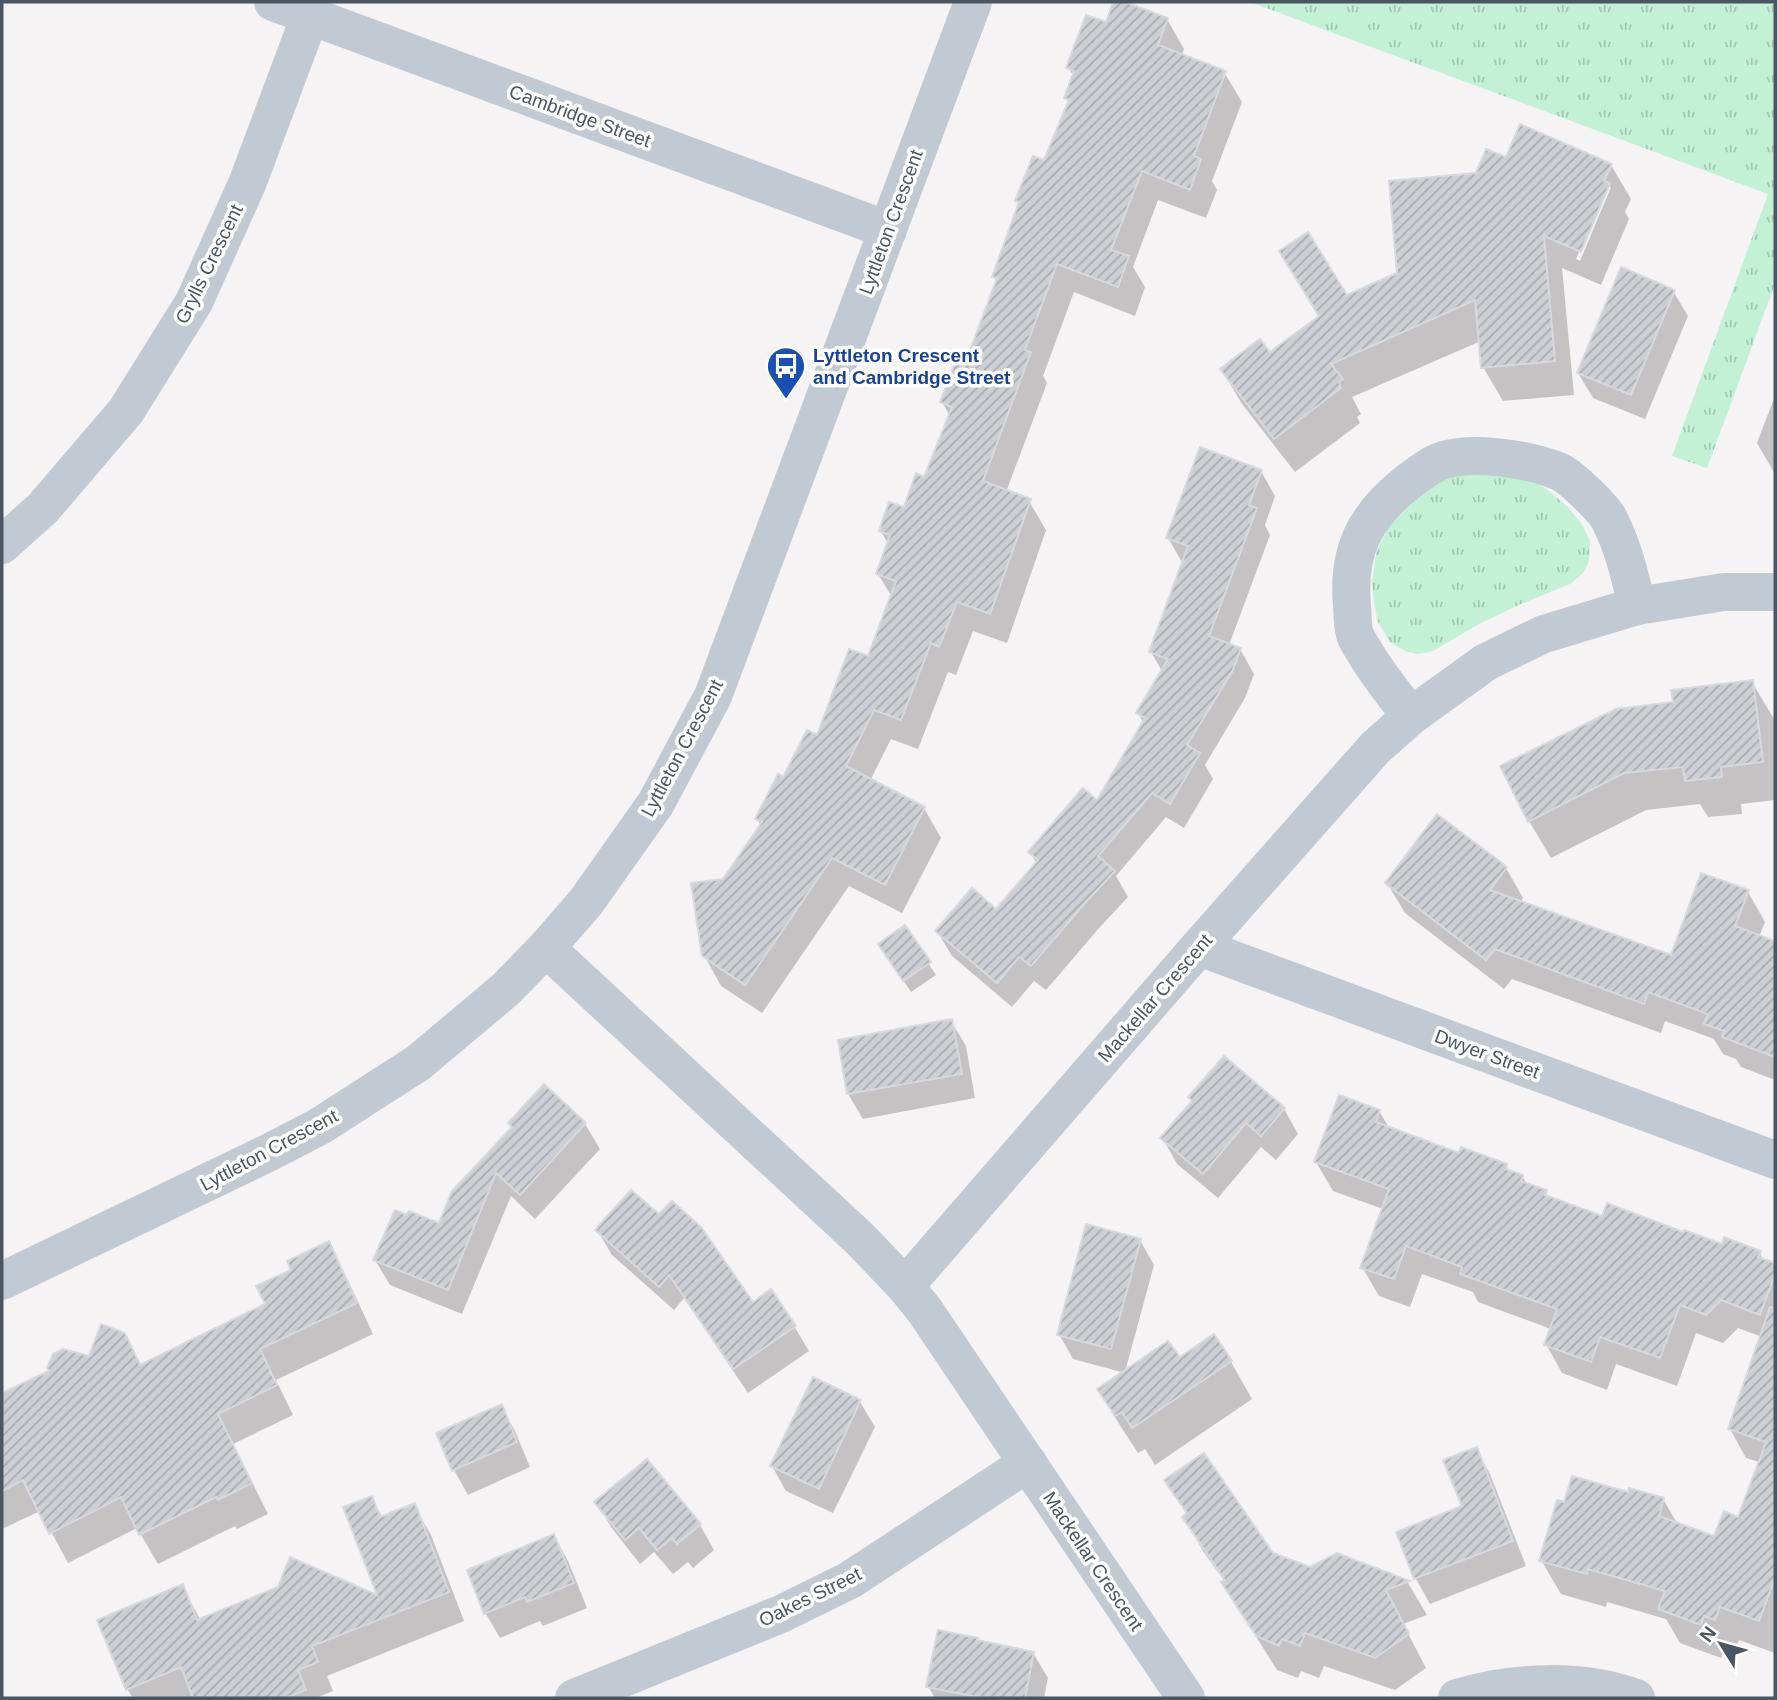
<svg xmlns="http://www.w3.org/2000/svg" width="1777" height="1700" font-family="Helvetica,sans-serif">
	<defs>
		<pattern id="park-tufts" width="24" height="20" patternUnits="userSpaceOnUse" patternTransform="scale(1.75)"><rect width="24" height="20" fill="#c3f1d5"/><path d="M3 7l-1-3M5 7V3M7 7l1-3M15 17l-1-3M17 17v-4M19 17l1-3" fill="none" stroke="#a0c6b0"/></pattern>
		<pattern id="building-hatch" width="6" height="6" patternUnits="userSpaceOnUse" patternTransform="scale(1.75)"><rect width="6" height="6" fill="#cdcfd5"/><path d="M-1 1l2-2M0 6l6-6M5 7l2-2" fill="none" stroke="#a8abb0"/></pattern>
	</defs>
	<rect width="100%" height="100%" fill="#f5f3f3"/>
	<g fill="url(#park-tufts)">
		<path d="M1250,2H1775V284L1707,468L1672,456L1768,194Z"/>
		<path d="M1479,471L1528,479L1545,488L1568,507L1581,523L1590,541L1589,561L1583,573L1570,584L1521,604L1479,624L1433,651L1420,654L1407,652L1390,642L1378,622L1374,603L1372,583L1376,553L1389,526L1431,485L1459,474Z"/>
	</g>
	<g fill="#0003" fill-rule="evenodd">
		<path d="M1115,2H1120L1167,19L1184,49L1181,56L1224,72L1242,102L1212,181L1217,190L1206,218L1158,200L1133,267L1145,287L1135,316L1074,292L1043,376L1047,383L1006,492L1029,501L1046,530L1007,643L973,631L956,675L948,672L918,749L891,739L870,781L924,808L941,838L902,913L849,886L762,1013L721,986L704,955L724,880L761,826L757,819L784,779L818,737L869,658L892,597L878,574L888,544L881,531L905,509L925,479L950,416L942,402L967,363L997,282L994,277L1020,205L1017,200L1045,162L1069,104L1066,98L1074,77L1068,67L1107,24Z"/>
		<path d="M1506,159L1611,165L1631,199L1625,212L1629,219L1601,285L1562,268L1574,395L1503,401L1483,367L1481,341L1352,397L1361,414L1357,417L1360,423L1295,472L1242,404L1222,370L1270,355L1346,297L1399,274L1477,175ZM1607,187H1611L1580,261L1576,259Z"/>
		<path d="M1673,291L1688,316L1645,419L1593,398L1578,373Z"/>
		<path d="M1775,396V474L1757,443Z"/>
		<path d="M1261,471L1275,496L1265,525L1270,535L1229,645L1240,649L1254,674L1245,698L1205,765L1213,779L1184,828L1166,817L1116,876L1128,897L1100,927L1046,990L1034,981L1012,1007L952,956L937,931L996,912L1037,864L1030,852L1097,803L1144,724L1138,713L1162,671L1151,652L1183,564L1168,538Z"/>
		<path d="M1752,682L1774,719L1775,800L1741,804L1742,814L1708,817L1700,804L1646,810L1551,858L1529,821L1675,704Z"/>
		<path d="M1506,868L1523,898L1520,902L1672,957L1748,892L1765,922L1759,937L1775,943V1080L1741,1067L1736,1059L1723,1054L1714,1039L1665,1021L1661,1033L1512,979L1504,989L1405,913L1387,883Z"/>
		<path d="M905,928L936,975L911,992L887,956Z"/>
		<path d="M951,1021L966,1046L975,1098L863,1119L848,1094Z"/>
		<path d="M1284,1109L1298,1134L1276,1160L1261,1147L1218,1198L1177,1164L1163,1139Z"/>
		<path d="M1379,1111L1390,1129L1460,1156L1506,1165L1509,1172L1522,1176L1527,1184L1545,1191L1550,1199L1603,1219L1684,1234L1723,1246L1759,1252L1764,1261L1775,1265V1467L1746,1458L1730,1429L1762,1337L1738,1328L1723,1343L1696,1333L1677,1386L1616,1364L1607,1390L1562,1373L1546,1344L1551,1329L1478,1302L1473,1292L1422,1274L1410,1307L1379,1296L1362,1267L1383,1209L1333,1191L1316,1162Z"/>
		<path d="M585,1124L600,1149L535,1219L511,1196L462,1314L390,1285L375,1260L440,1225L513,1128Z"/>
		<path d="M597,1230L794,1326L809,1351L748,1393L684,1298L674,1310L612,1255Z"/>
		<path d="M1140,1240L1154,1265L1125,1372L1180,1360L1231,1362L1252,1399L1155,1465L1145,1449L1138,1453L1121,1427L1099,1390L1125,1373L1073,1359L1059,1334Z"/>
		<path d="M328,1244L345,1274L373,1334L276,1380L293,1415L233,1444L268,1514L237,1529L235,1526L158,1564L137,1528L68,1563L40,1511L2,1529V1433L36,1416L90,1358L124,1335L142,1366L267,1305L293,1271Z"/>
		<path d="M860,1402L875,1427L833,1513L786,1491L772,1466Z"/>
		<path d="M501,1406L515,1431L530,1467L468,1495L454,1470Z"/>
		<path d="M1476,1449L1490,1474L1526,1566L1430,1604L1416,1579L1398,1533L1464,1507Z"/>
		<path d="M647,1461L700,1525L714,1550L693,1568L688,1562L673,1574L654,1552L640,1564L611,1527L597,1502Z"/>
		<path d="M1759,1465L1775,1471V1653L1739,1640L1734,1653L1724,1649L1721,1658L1680,1643L1666,1619L1607,1602L1606,1607L1561,1594L1541,1560L1565,1505L1629,1494L1663,1499L1678,1525L1715,1538L1739,1519Z"/>
		<path d="M1167,1481L1271,1555L1311,1569L1338,1555L1408,1583L1427,1615L1403,1624L1426,1668L1395,1690L1324,1666L1319,1678L1301,1671L1298,1678L1277,1670L1243,1616L1224,1583L1225,1582L1203,1551L1184,1517L1187,1515Z"/>
		<path d="M371,1498L383,1518L414,1506L431,1535L464,1621L327,1676L333,1691L316,1698H133L127,1689L182,1586L201,1621L380,1598Z"/>
		<path d="M554,1536L568,1561L587,1608L543,1626L540,1621L500,1638L486,1614L469,1571Z"/>
		<path d="M977,1639L979,1643L1033,1653L1048,1678L1044,1698H935L928,1686Z"/>
	</g>
	<g fill="url(#building-hatch)" stroke="#d7d9de" stroke-width="2">
		<path d="M1113,2H1125L1168,18L1158,45L1226,71L1194,156L1201,159L1190,190L1142,171L1111,250L1129,256L1118,287L1057,264L1025,350L1031,352L983,481L1031,499L990,614L957,602L939,647L931,643L901,720L874,710L846,766L925,807L885,885L832,858L745,985L702,956L691,883L723,879L762,822L755,819L778,774L783,777L807,730L817,735L849,649L868,656L896,581L876,574L890,535L879,531L889,502L904,507L916,473L924,477L952,407L940,402L957,358L966,361L997,278L992,277L1019,202L1015,201L1033,156L1044,160L1069,100L1064,98L1074,71L1066,68L1086,15L1106,22Z"/>
		<path d="M1520,124L1612,164L1604,181L1610,183L1581,252L1544,236L1555,361L1481,368L1475,300L1331,364L1343,379L1339,382L1341,388L1274,439L1220,369L1260,339L1270,352L1319,316L1279,251L1308,232L1347,295L1397,273L1389,181L1476,173L1486,149L1506,157Z"/>
		<path d="M1621,267L1675,290L1631,395L1577,373Z"/>
		<path d="M1200,447L1262,470L1249,505L1257,508L1209,636L1241,648L1232,672L1187,745L1200,753L1170,804L1152,793L1098,856L1115,871L1086,902L1031,966L1019,957L997,983L935,931L972,888L996,909L1038,860L1028,852L1083,788L1097,800L1145,718L1136,713L1168,659L1149,652L1188,546L1166,538Z"/>
		<path d="M1753,680L1763,762L1721,767L1722,777L1685,781L1683,767L1624,773L1528,822L1500,766L1616,709L1673,702L1671,690Z"/>
		<path d="M1437,814L1507,867L1490,890L1671,955L1701,873L1749,890L1735,926L1775,941V1057L1722,1037L1724,1031L1704,1024L1708,1014L1648,992L1644,1004L1495,949L1486,960L1385,883Z"/>
		<path d="M905,925L931,962L903,981L878,944Z"/>
		<path d="M952,1019L962,1074L847,1094L838,1040Z"/>
		<path d="M1224,1056L1285,1108L1261,1136L1246,1123L1203,1174L1160,1138L1192,1101L1188,1097Z"/>
		<path d="M544,1084L586,1123L520,1195L496,1173L448,1290L373,1260L395,1210L407,1215L409,1211L439,1223L452,1191L512,1127L508,1123Z"/>
		<path d="M1339,1095L1380,1110L1376,1122L1459,1153L1461,1147L1507,1164L1506,1169L1523,1175L1521,1181L1547,1190L1545,1195L1602,1216L1607,1203L1683,1232L1684,1230L1722,1244L1724,1237L1761,1251L1758,1257L1775,1263V1274L1760,1315L1721,1300L1706,1315L1680,1305L1660,1358L1600,1337L1591,1362L1544,1345L1557,1309L1460,1274L1462,1267L1406,1246L1394,1279L1360,1268L1389,1189L1314,1162Z"/>
		<path d="M631,1190L659,1214L672,1201L701,1227L753,1302L771,1289L796,1326L733,1369L669,1275L659,1287L595,1230Z"/>
		<path d="M1086,1224L1141,1239L1111,1349L1057,1335Z"/>
		<path d="M329,1241L357,1303L260,1349L277,1385L218,1414L252,1483L218,1500L216,1497L139,1535L121,1497L49,1534L23,1480L2,1491V1393L49,1371L47,1368L53,1354L63,1349L89,1356L101,1324L125,1333L140,1365L265,1304L256,1286L291,1270L287,1261Z"/>
		<path d="M1770,1307L1775,1308V1578L1759,1621L1720,1607L1715,1620L1704,1616L1701,1625L1658,1609L1665,1591L1588,1569L1587,1574L1539,1561L1557,1500L1564,1502L1572,1476L1628,1492L1629,1488L1664,1498L1659,1516L1714,1536L1724,1511L1738,1517L1766,1442L1728,1429Z"/>
		<path d="M1214,1334L1232,1361L1132,1428L1122,1412L1115,1416L1097,1389L1168,1341L1180,1357Z"/>
		<path d="M813,1377L861,1400L819,1489L770,1466Z"/>
		<path d="M502,1404L517,1442L452,1471L436,1433Z"/>
		<path d="M1477,1447L1513,1541L1414,1579L1396,1532L1462,1506L1443,1460Z"/>
		<path d="M1204,1453L1273,1553L1310,1567L1337,1553L1410,1581L1386,1590L1409,1634L1375,1658L1305,1633L1300,1646L1282,1639L1279,1646L1256,1636L1221,1582L1225,1580L1182,1517L1187,1513L1164,1480Z"/>
		<path d="M647,1459L701,1524L677,1544L672,1538L657,1550L639,1528L625,1540L594,1502Z"/>
		<path d="M372,1496L380,1517L415,1503L449,1592L312,1646L318,1662L298,1670L306,1690L286,1698H193L181,1667L126,1690L97,1620L183,1584L197,1620L278,1587L290,1557L377,1595L343,1507Z"/>
		<path d="M554,1534L574,1583L527,1602L525,1597L484,1614L467,1570Z"/>
		<path d="M938,1630L978,1638L977,1640L1034,1652L1025,1698H983L926,1687Z"/>
	</g>
	<g fill="none" stroke-linecap="round" stroke-linejoin="round">
		<g stroke="#c1cad2" stroke-width="38">
			<path d="M273,2L888,230"/>
			<path d="M2,545L43,508L126,411L194,302L247,184L310,16"/>
			<path d="M1411,716C1395,696 1380,677 1367,656C1364,650 1359,644 1356,637C1352,629 1353,616 1352,606C1347,550 1365,516 1408,482C1420,473 1431,464 1444,460C1475,451 1530,459 1560,472C1571,477 1603,508 1609,519C1623,546 1630,576 1637,606"/>
			<path d="M1199,947L1775,1160"/>
			<path d="M546,948L860,1239L905,1286L925,1311L1186,1698"/>
			<path d="M2,1281L268,1153L320,1126L418,1063L506,989L546,948L586,902L656,803L713,696L973,2"/>
			<path d="M905,1286L1199,947L1375,748L1411,716L1486,662L1544,634L1637,606L1724,592H1775"/>
			<path d="M574,1698L781,1614L850,1580L1028,1463"/>
			<path d="M1457,1698C1513,1681 1581,1678 1636,1698"/>
		</g>
	</g>
	<defs>
		<g id="bus-pin" transform="scale(2.0125)"><path d="M0 17L-7.5 6A9.5 9.5 0 1 1 7.5 6Z" fill="#1a4fb4" stroke="#fff"/><path d="M-5-6H5V4H4V6H2V4H-2V6H-4V4H-5ZM-3.5-4V0h7V-4ZM-3.5 1.2v1.5H-2V1.2ZM2 1.2v1.5H3.5V1.2Z" fill="#fff"/></g>
	</defs>
	<g fill-rule="evenodd">
		<use href="#bus-pin" x="786" y="366"/>
	</g>
	<g text-anchor="middle" dominant-baseline="central" stroke-width="7" stroke-linejoin="round" paint-order="stroke">
		<g font-size="19" fill="#4a5661" stroke="#fff">
			<text transform="translate(580 116) rotate(20)">Cambridge Street</text>
			<text transform="translate(891 222) rotate(-70)">Lyttleton Crescent</text>
			<text transform="translate(209 264) rotate(-64)">Grylls Crescent</text>
			<text transform="translate(682 748) rotate(-62)">Lyttleton Crescent</text>
			<text transform="translate(1155 998) rotate(-49)">Mackellar Crescent</text>
			<text transform="translate(1487 1054) rotate(20)">Dwyer Street</text>
			<text transform="translate(269 1150) rotate(-28)">Lyttleton Crescent</text>
			<text transform="translate(1093 1561) rotate(56)">Mackellar Crescent</text>
			<text transform="translate(810 1597) rotate(-26)">Oakes Street</text>
		</g>
		<g font-size="19" font-weight="bold" fill="#164399" stroke="#fff" text-anchor="start">
			<text x="813" y="355">Lyttleton Crescent<tspan x="813" dy="22">and Cambridge Street</tspan></text>
		</g>
	</g>
	<rect width="1777" height="1700" fill="none" stroke="#4a5661" stroke-width="7"/>
	<g transform="translate(1721 1644) rotate(307)" stroke="#ffffff" stroke-width="5" paint-order="stroke">
	<path d="M0-5L12 26L0 18L-12 26Z" fill="#4a5661"/>
	<text y="-10" font-size="19" font-weight="bold" text-anchor="middle" fill="#4a5661">N</text>
	</g>
</svg>
